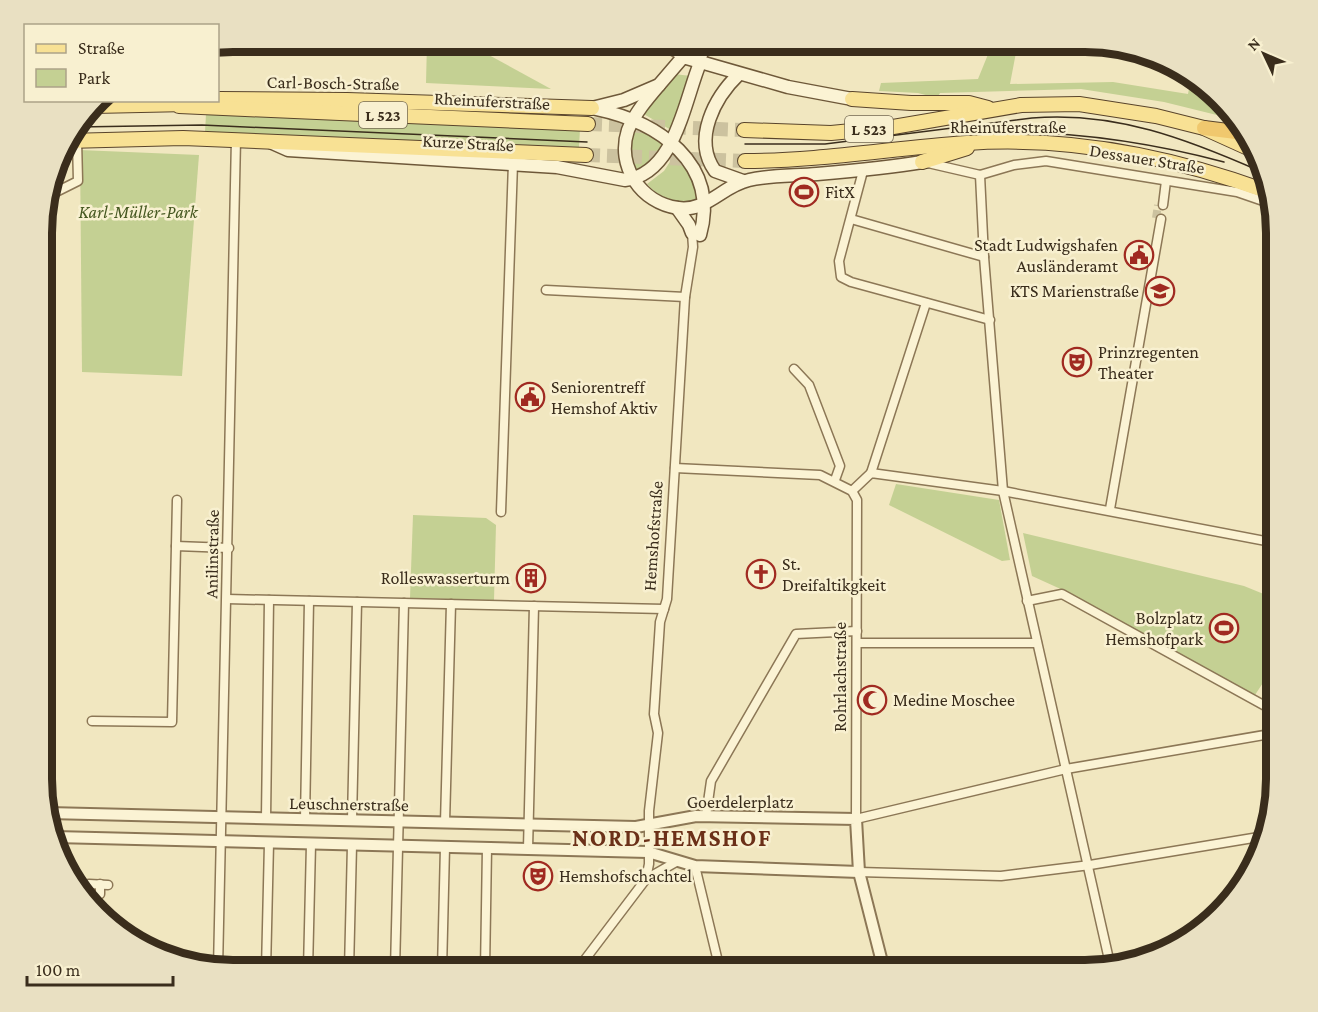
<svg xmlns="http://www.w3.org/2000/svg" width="1318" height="1012" font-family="'Crimson Pro',serif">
	<rect width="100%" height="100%" fill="#f1e7c0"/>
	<g fill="#c4d093">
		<path d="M427,42H465L551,89L426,83Z"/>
		<path d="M993,42H1018L1010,84L1113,82L1188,94L1191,78L1210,89L1233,119L1164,102L1081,89L940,93L937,98L918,93L879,91L881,83L978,79Z"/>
		<path d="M674,74L691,76L671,130L642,113Z"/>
		<path d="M206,114L580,129L579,147L205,132Z"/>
		<path d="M635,127L662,142C664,158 650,164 639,173L634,170L629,151Z"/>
		<path d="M80,150L199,155L182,376L82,372Z"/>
		<path d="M675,154L688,167L699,198L695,203C676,202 660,199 647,184L664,171Z"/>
		<path d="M896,484L999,500L1010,560L1002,561L889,505Z"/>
		<path d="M413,515L486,518L496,525L494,600L410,598Z"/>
		<path d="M1023,533L1244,586L1271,597L1270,603L1276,605V663L1255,695L1065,591L1032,576Z"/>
	</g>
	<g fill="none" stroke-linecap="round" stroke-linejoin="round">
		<path stroke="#ccc29f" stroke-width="8" stroke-dasharray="8 4" stroke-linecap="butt" d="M1156,218L1158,205"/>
		<g stroke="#ccc29f" stroke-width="14" stroke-dasharray="14 7" stroke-linecap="butt">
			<path d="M588,124L744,130"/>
			<path d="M586,155L745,161"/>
		</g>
		<g stroke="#8c7756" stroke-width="11">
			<g id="minor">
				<path d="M657,42L683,57L694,42"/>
				<path d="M700,63L708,42"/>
				<path d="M928,163L980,175L1014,165L1046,161L1237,192L1269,203"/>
				<path d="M863,171L839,261L841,277L851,282L990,320"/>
				<path d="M980,175L984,257L1003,491L1110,964"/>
				<path d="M48,196L78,181L77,140"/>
				<path d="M1163,205L1166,181"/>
				<path d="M851,219L984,257"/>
				<path d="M546,290L685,297"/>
				<path d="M794,369L809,385L840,466L835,480"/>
				<path d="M675,468L820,475L852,491L857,500L856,819L1066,769L1276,733"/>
				<path d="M871,473L926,303"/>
				<path d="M852,491L871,473L1003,491L1276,543"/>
				<path d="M1110,509L1161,219"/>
				<path d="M501,512L513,163"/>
				<path d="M1272,542L1276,523"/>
				<path d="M176,546L177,500"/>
				<path d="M227,599L664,609"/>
				<path d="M1027,601L1062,594L1276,712"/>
				<path d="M857,643H1037"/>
				<path d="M92,721L172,722L176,546L229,548"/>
				<path d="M706,816L711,781L796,634L857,631"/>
				<path d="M266,818L269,600"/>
				<path d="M305,819L309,601"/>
				<path d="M352,820L357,602"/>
				<path d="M445,823L451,604"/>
				<path d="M528,849L534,606"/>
				<path d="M695,866L720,970"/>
				<path d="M859,872L1001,876L1090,865L1265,836"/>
				<path d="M646,879L649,864V811L658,733L654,714L660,622L667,599L685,297L693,247L692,233"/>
				<path d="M89,884L108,885"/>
				<path d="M100,894V884"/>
				<path d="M99,912V910"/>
				<path d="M218,969L236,139"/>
				<path d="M266,970L269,843"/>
				<path d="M308,970L311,844"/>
				<path d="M349,970L352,845"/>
				<path d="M395,970L404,603"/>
				<path d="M442,970L445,847"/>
				<path d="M485,970L487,848"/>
				<path d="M577,970L646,879L676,862"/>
			</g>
		</g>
		<g stroke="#8c7756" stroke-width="14">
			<g id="tertiary">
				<path d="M48,813L636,827L696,816L856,819L859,872L884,970"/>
				<path d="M55,837L648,852L695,866L859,872"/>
			</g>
		</g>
		<g stroke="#6e5839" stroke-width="15">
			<g id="secondary">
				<path d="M739,74C715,97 692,139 715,171L743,181"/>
				<path d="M659,85C647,99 635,113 628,130C616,166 641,203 678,208C707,212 722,186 749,180C770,175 795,176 817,174C852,171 887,168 922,162"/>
				<path d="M592,108L624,100L659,85L683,57L788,87L852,99"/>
				<path d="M596,109C658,122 720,163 700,235"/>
				<path d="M270,142L288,150L557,167L625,180C675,174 684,102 700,63"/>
				<path d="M677,208L689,225L692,233"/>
			</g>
		</g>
		<g stroke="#59442b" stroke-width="16">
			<g id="primary">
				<path d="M219,99L347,100L592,108"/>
				<path d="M852,99L911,103H969L988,108"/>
				<path d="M94,106L188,104"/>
				<path d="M179,106L588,124"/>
				<path d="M744,130L831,133L893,127L1021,105L1079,104L1156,116L1204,128L1257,152"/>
				<path d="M67,141L183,138L586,155"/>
				<path d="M745,161C820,161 893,148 967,143C1069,136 1170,156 1266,191"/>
				<path d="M922,162L967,148"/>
			</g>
		</g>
		<g stroke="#59442b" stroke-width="16">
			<path id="trunk" d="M1204,128L1244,133"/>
		</g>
		<use href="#minor" stroke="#fbf3d4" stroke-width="8"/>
		<use href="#tertiary" stroke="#fbf3d4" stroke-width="10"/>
		<use href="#secondary" stroke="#fbf3d4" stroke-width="12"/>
		<use href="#primary" stroke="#f8e194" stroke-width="14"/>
		<use href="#trunk" stroke="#f0c86e" stroke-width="14"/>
		<g stroke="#3a2d1c" stroke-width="1.5">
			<path d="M77,127L202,125L587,142"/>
			<path d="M987,131C1067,131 1146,141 1224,162"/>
			<path d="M745,144H825L1032,118C1115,111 1187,139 1262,172"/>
		</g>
	</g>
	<defs>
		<g id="stadium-ring" transform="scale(1.5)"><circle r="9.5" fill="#f8f0d0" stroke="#a02a21" stroke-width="1.5"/><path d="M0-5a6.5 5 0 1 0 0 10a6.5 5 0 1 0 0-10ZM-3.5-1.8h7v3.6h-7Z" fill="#a02a21"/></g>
		<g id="civic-ring" transform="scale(1.5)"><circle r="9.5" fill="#f8f0d0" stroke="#a02a21" stroke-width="1.5"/><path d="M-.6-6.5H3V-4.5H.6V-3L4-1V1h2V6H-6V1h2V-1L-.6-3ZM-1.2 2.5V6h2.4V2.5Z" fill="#a02a21"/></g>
		<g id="school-ring" transform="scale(1.5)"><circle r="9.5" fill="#f8f0d0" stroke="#a02a21" stroke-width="1.5"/><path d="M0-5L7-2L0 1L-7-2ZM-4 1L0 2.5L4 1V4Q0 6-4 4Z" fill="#a02a21"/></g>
		<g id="theatre-ring" transform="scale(1.5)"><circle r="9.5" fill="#f8f0d0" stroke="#a02a21" stroke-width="1.5"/><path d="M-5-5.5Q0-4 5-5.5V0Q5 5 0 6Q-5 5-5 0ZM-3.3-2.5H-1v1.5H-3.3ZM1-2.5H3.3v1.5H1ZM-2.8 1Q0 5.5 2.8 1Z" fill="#a02a21"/></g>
		<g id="church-ring" transform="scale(1.5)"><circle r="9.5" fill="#f8f0d0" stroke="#a02a21" stroke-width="1.5"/><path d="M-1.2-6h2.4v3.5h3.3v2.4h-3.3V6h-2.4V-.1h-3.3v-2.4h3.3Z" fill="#a02a21"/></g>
		<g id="building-ring" transform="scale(1.5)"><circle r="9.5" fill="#f8f0d0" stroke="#a02a21" stroke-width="1.5"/><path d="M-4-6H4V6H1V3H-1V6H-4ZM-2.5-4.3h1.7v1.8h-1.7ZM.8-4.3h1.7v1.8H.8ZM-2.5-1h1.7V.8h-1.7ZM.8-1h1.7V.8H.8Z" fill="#a02a21"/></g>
		<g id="mosque-ring" transform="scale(1.5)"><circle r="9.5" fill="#f8f0d0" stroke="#a02a21" stroke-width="1.5"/><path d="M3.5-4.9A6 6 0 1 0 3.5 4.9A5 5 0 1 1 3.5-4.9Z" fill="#a02a21"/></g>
	</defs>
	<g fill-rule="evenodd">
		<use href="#stadium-ring" x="804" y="192"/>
		<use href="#civic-ring" x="1139" y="255"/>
		<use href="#school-ring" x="1160" y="291"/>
		<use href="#theatre-ring" x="1077" y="362"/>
		<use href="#civic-ring" x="530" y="397"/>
		<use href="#church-ring" x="761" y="574"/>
		<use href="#building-ring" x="531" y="578"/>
		<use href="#stadium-ring" x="1224" y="628"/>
		<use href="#mosque-ring" x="872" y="700"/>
		<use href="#theatre-ring" x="538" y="876"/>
	</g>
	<g text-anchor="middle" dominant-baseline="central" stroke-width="5" stroke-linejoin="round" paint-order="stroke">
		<g fill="#f8f0d0" stroke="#736852" stroke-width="1.5">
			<rect x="359" y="102" width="48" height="26" rx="4.5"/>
			<rect x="845" y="116" width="48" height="26" rx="4.5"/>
		</g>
		<g font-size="16" font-weight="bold" fill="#3a2d1c">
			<text x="383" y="115">L 523</text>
			<text x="869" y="129">L 523</text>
		</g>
		<g font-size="18" fill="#3a2d1c" stroke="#f8f0d0">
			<text transform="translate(333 83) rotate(1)">Carl-Bosch-Straße</text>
			<text transform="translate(492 101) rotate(3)">Rheinuferstraße</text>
			<text x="1008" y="127">Rheinuferstraße</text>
			<text transform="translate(468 143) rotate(3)">Kurze Straße</text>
			<text transform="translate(1147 159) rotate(9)">Dessauer Straße</text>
			<text transform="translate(653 536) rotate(-86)">Hemshofstraße</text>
			<text transform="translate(212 554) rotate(-89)">Anilinstraße</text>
			<text transform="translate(840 677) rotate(-90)">Rohrlachstraße</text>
			<text x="740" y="802">Goerdelerplatz</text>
			<text transform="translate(349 804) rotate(1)">Leuschnerstraße</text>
		</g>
		<g font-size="18" fill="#3a2d1c" stroke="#f8f0d0" text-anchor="start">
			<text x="825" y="192">FitX</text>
			<text x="1118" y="245" text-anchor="end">Stadt Ludwigshafen<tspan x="1118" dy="21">Ausländeramt</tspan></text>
			<text x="1139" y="291" text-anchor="end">KTS Marienstraße</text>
			<text x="1098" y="352">Prinzregenten<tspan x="1098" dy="21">Theater</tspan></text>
			<text x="551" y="387">Seniorentreff<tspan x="551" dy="21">Hemshof Aktiv</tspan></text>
			<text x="782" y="564">St.<tspan x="782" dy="21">Dreifaltikgkeit</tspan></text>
			<text x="510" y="578" text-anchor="end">Rolleswasserturm</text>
			<text x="1203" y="618" text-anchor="end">Bolzplatz<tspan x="1203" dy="21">Hemshofpark</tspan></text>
			<text x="893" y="700">Medine Moschee</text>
			<text x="559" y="876">Hemshofschachtel</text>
		</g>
		<g font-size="18" font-style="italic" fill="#465821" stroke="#f8f0d0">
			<text x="138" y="212">Karl-Müller-Park</text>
		</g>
		<g font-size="24" font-weight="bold" letter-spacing="1.5" fill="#6b3018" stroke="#f8f0d0">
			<text x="672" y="837">NORD-HEMSHOF</text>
		</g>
	</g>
	<path d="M0 0H1318V1012H0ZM233 52H1085A181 181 0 0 1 1266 233V779A181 181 0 0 1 1085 960H233A181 181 0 0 1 52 779V233A181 181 0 0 1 233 52Z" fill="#e9e0c2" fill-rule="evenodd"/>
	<path fill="none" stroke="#3a2d1c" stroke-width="8" d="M233 52H1085A181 181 0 0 1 1266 233V779A181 181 0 0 1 1085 960H233A181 181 0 0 1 52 779V233A181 181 0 0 1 233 52Z"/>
	<rect x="24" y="24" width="195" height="78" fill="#f8f0d0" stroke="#aca288" stroke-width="1.5"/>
	<rect x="36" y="44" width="30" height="9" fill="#f8e194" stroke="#aca288" stroke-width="1.5"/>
	<text x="78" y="54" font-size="18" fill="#3a2d1c">Straße</text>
	<rect x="36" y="69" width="30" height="18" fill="#c4d093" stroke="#aca288" stroke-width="1.5"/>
	<text x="78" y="84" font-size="18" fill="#3a2d1c">Park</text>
	<g transform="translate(1264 54) rotate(314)" stroke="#f8f0d0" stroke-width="4.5" paint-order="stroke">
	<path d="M0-4.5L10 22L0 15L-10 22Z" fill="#3a2d1c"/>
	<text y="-9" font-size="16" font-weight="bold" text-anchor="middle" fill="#3a2d1c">N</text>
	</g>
	<path d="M27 976v9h146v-9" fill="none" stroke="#3a2d1c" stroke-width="3"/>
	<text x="36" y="976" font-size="18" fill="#3a2d1c" stroke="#f8f0d0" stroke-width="4.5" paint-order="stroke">100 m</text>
</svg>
